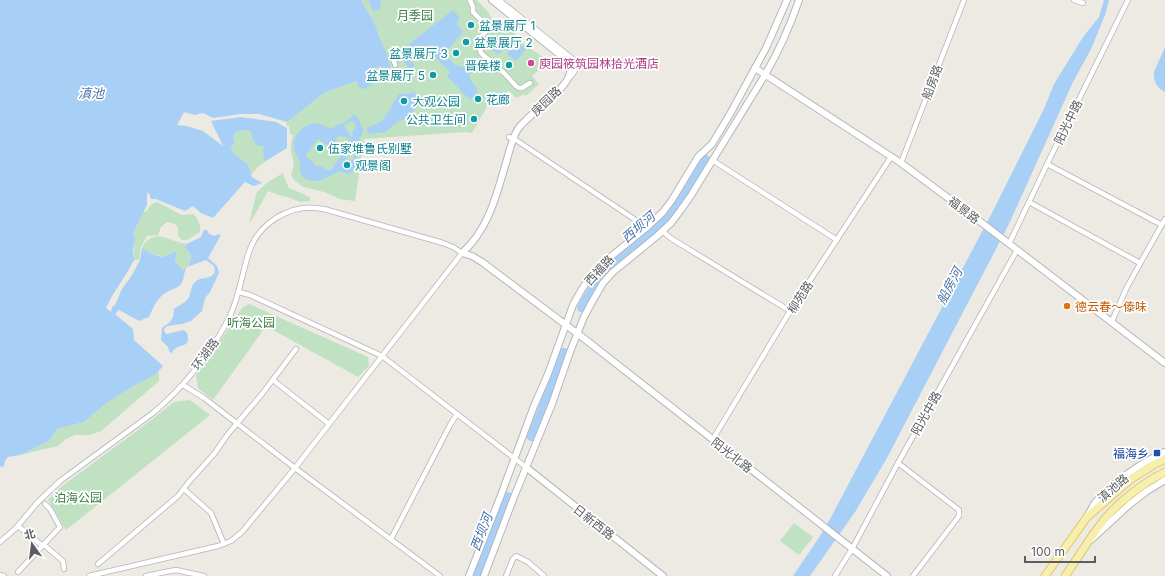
<svg xmlns="http://www.w3.org/2000/svg" width="1165" height="576" font-family="Inter,'Noto Sans SC',sans-serif">
	<rect width="100%" height="100%" fill="#eceae2"/>
	<g fill="#c1e1c3">
		<path d="M361,0H477L489,13L491,18L508,26L516,32L513,37L549,61L532,76L539,84L526,96L524,94L516,98L509,91L489,103L472,133L466,132L364,139L355,201L340,199L324,192L303,187L294,180L291,175L294,165L291,151V143L293,135L290,134L289,126L286,125L287,122L324,93L356,81L373,80C370,72 375,66 383,67L380,39L375,24Z"/>
		<path d="M245,130L250,131L265,147L264,161L269,159L259,166L251,175L248,164L233,153L231,148L235,142L233,138L236,132Z"/>
		<path d="M283,173L284,177L289,188L310,197V201L300,202L290,198L276,194L268,191L253,218L249,223L257,192L268,182Z"/>
		<path d="M157,202L182,215L193,214C198,218 201,226 200,232L187,240H182L178,236C179,225 177,224 167,222L161,227L158,235L147,236L141,247L139,260H134C133,251 136,241 133,233L143,212L147,211C149,207 152,203 157,202Z"/>
		<path d="M158,236C168,238 177,242 186,244L185,248L190,253L191,257L189,265L181,270L175,261L177,253C160,258 157,257 142,248C146,240 150,238 158,236Z"/>
		<path d="M249,304L368,357L369,366L358,377L266,326L213,400L198,388L196,375L216,347L242,308Z"/>
		<path d="M159,371V381L101,431L90,435H75L66,439L58,446L20,455L49,441L57,429L84,422L105,404L127,390L156,374Z"/>
		<path d="M190,400L210,415L66,530L48,500L61,487L146,424L174,402Z"/>
		<path d="M794,523L813,537L799,555L780,541Z"/>
	</g>
	<g fill="#a8cff6" fill-rule="evenodd">
		<path d="M0,0H361L375,24L380,39L389,59L390,66L387,70C383,66 380,65 375,69L372,75L375,82L365,89L360,88L356,81L324,93L287,122L259,114H240L213,118L203,113L195,115L184,112L177,125L186,126L203,131L223,146L211,121L241,117L276,122L287,128V148L269,159L264,161L263,150L265,147L257,145L252,139V134L250,131L245,130L236,132L233,138L235,142L231,148L233,153L248,164L252,177L262,183L254,186L245,182L213,218L201,213L193,206L185,211L156,199H151L149,193H147V205L133,233L135,239L133,250L134,260L128,271L112,296L106,308L111,312L112,307L115,305L122,289L132,275L140,260L142,248C157,257 161,260 177,251L175,261L182,270L189,265L191,257L190,253L185,248L186,244C192,242 196,239 201,237L204,230H207L209,234L215,236L218,234L221,235L208,258L217,266L219,273L210,292L205,298L202,311L191,321L182,324L167,326L164,329L165,333L167,334L183,330C187,332 188,334 188,338C189,346 181,345 176,348C173,350 173,351 172,354L169,351L168,347L161,340L162,328L170,322L173,317L174,309C179,305 186,303 189,297C191,292 191,286 195,282C201,276 210,281 215,272L214,266L206,260L187,267C183,272 185,280 180,285C177,289 171,289 167,292C157,297 153,308 149,317L139,321L119,310L115,314L133,329L134,340L163,366L156,374L127,390L105,404L84,422L57,429L49,441L20,455L8,457L5,461L4,466L0,467Z"/>
		<path d="M368,0H381L380,9L373,11Z"/>
		<path d="M1104,0H1109L1105,15L1091,49L1073,82L1009,224L887,458L855,512L810,576H793L820,536L830,519L993,211L1044,109L1054,84L1083,37L1099,17Z"/>
		<path d="M453,10L459,17L457,24L463,32L445,53L446,55C450,59 455,67 461,67C463,67 468,64 470,66C471,67 469,76 470,79C472,84 477,86 478,92L470,100L447,76L450,72L423,45L409,56V59L415,65L410,69L399,56V52Z"/>
		<path d="M496,36L503,40L505,44L502,51L498,54L488,47L486,43C487,37 491,37 496,36Z"/>
		<path d="M514,41L526,49L516,61L507,54Z"/>
		<path d="M1165,47V92C1157,88 1153,81 1154,72Z"/>
		<path d="M414,91L416,96L415,109L409,117L397,122L386,132L368,134L367,128L379,123L383,120L399,94H409Z"/>
		<path d="M354,114L358,118L363,129V133L360,138L357,147V155L353,172L347,174L341,171C330,174 321,184 309,180C299,177 300,171 300,163C299,157 294,154 294,148C292,138 300,128 310,124C321,121 324,129 333,128L339,124L344,123L346,122ZM352,121L355,123L356,127L352,132L353,135L351,137L344,126L347,123ZM339,136C347,135 352,142 356,148L355,156L351,162H349C346,155 336,144 336,138ZM318,139L339,153L341,156L330,171L320,166L318,167L315,165L314,163L305,156Z"/>
	</g>
	<g fill="none" stroke-linecap="round" stroke-linejoin="round">
		<g stroke="#a8cff6" stroke-width="8">
			<path d="M581,308C590,291 600,274 615,261C632,247 652,235 667,218C683,201 693,179 706,159"/>
			<path d="M531,437L564,352"/>
			<path d="M477,576L508,496"/>
		</g>
		<g stroke="#b3b4b8" stroke-width="6">
			<g id="street">
				<path d="M470,0L473,7V12L489,28L479,39L478,45L481,53L504,73L516,86L519,88H522L530,83"/>
				<path d="M499,0L574,60C578,68 575,72 569,78"/>
				<path d="M1074,0L1083,3"/>
				<path d="M393,57L395,65"/>
				<path d="M509,137L516,140L640,223L646,228"/>
				<path d="M712,160L837,240"/>
				<path d="M901,163L964,0"/>
				<path d="M1047,164L1162,225"/>
				<path d="M1029,202L1140,263"/>
				<path d="M662,231L672,239L790,311"/>
				<path d="M1009,244L1050,158L1128,0"/>
				<path d="M239,292L250,295L382,356L527,468"/>
				<path d="M1112,321L1127,287L1165,219"/>
				<path d="M273,380L329,424"/>
				<path d="M183,385L204,398L295,468L440,576"/>
				<path d="M713,439L790,311L891,157"/>
				<path d="M898,463L959,510V516L913,576"/>
				<path d="M184,489L211,513L224,544"/>
				<path d="M18,526L40,544L44,545L63,561L64,569"/>
				<path d="M391,539L450,425L457,414"/>
				<path d="M0,542L16,528L37,503L60,481L153,413C183,388 212,352 230,316C239,296 242,275 248,255C255,230 277,212 303,208C310,207 317,208 324,209L443,243L453,247L462,253L295,468L242,532L231,541L218,546L89,576"/>
				<path d="M98,564L178,496L188,483L214,454L228,434L262,394L296,349"/>
				<path d="M18,572L60,527L50,509L45,504"/>
				<path d="M0,575L4,576"/>
				<path d="M146,576L170,571L176,570L204,576"/>
				<path d="M506,576L513,559L516,556L528,562L544,576"/>
				<path d="M835,576L852,549L898,463L1017,250"/>
			</g>
		</g>
		<g stroke="#b4b6bb" stroke-width="8">
			<g id="secondary">
				<path d="M492,0L565,59C568,64 571,67 570,73C567,90 529,113 518,129C511,140 509,154 505,166C496,198 487,231 462,253L472,256L482,262L586,340L887,576"/>
				<path d="M755,68L901,163L982,223L1165,363"/>
				<path d="M527,468L663,576"/>
				<path d="M1088,515C1090,512 1092,508 1094,504C1110,484 1142,462 1165,452"/>
				<path d="M1092,539L1130,504L1147,491L1165,480"/>
				<path d="M469,576L501,495L534,406L548,374L573,305L582,289L593,273L609,258L646,228L663,212L672,200L698,157L712,144L730,114L766,48L787,0"/>
				<path d="M484,576L514,497L552,404L570,352L584,317L592,302L603,283L613,272L657,236L671,223L680,211L690,197L765,75C779,51 790,26 799,0"/>
			</g>
		</g>
		<g stroke="#e2c765" stroke-width="9">
			<g id="primary">
				<path d="M1045,576L1087,517L1131,479L1155,464L1165,459"/>
				<path d="M1065,576C1077,559 1088,541 1100,525C1115,504 1143,483 1165,472"/>
			</g>
		</g>
		<use href="#street" stroke="#fff" stroke-width="4.5"/>
		<use href="#secondary" stroke="#fff" stroke-width="6"/>
		<use href="#primary" stroke="#f6efad" stroke-width="7"/>
	</g>
	<g fill="#0f9aa8" stroke="#fff" stroke-width="1.5">
		<circle cx="471" cy="25" r="4"/>
		<circle cx="466" cy="42" r="4"/>
		<circle cx="456" cy="53" r="4"/>
		<circle cx="509" cy="65" r="4"/>
		<circle cx="433" cy="75" r="4"/>
		<circle cx="478" cy="99" r="4"/>
		<circle cx="404" cy="101" r="4"/>
		<circle cx="474" cy="119" r="4"/>
		<circle cx="320" cy="148" r="4"/>
		<circle cx="347" cy="165" r="4"/>
	</g>
	<circle fill="#d1479c" stroke="#fff" stroke-width="1.5" cx="531" cy="63" r="4"/>
	<circle fill="#e8710a" stroke="#fff" stroke-width="1.5" cx="1067" cy="306" r="4"/>
	<rect fill="#1a4fb4" stroke="#fff" stroke-width="1.5" x="1153" y="449" width="8" height="8" rx="2"/>
	<g text-anchor="middle" dominant-baseline="central" stroke-width="3.5" stroke-linejoin="round" paint-order="stroke">
		<g font-size="12" fill="#3d7e44" stroke="#fff">
			<text x="415" y="15">月季园</text>
			<text x="251" y="322">听海公园</text>
			<text x="78" y="497">泊海公园</text>
		</g>
		<g font-size="12" fill="#0d838f" stroke="#fff" text-anchor="start">
			<text x="479" y="25">盆景展厅 1</text>
			<text x="474" y="42">盆景展厅 2</text>
			<text x="448" y="53" text-anchor="end">盆景展厅 3</text>
			<text x="501" y="65" text-anchor="end">晋侯楼</text>
			<text x="425" y="75" text-anchor="end">盆景展厅 5</text>
			<text x="486" y="99">花廊</text>
			<text x="412" y="101">大观公园</text>
			<text x="466" y="119" text-anchor="end">公共卫生间</text>
			<text x="328" y="148">伍家堆鲁氏别墅</text>
			<text x="355" y="165">观景阁</text>
		</g>
		<g font-size="12" fill="#b23c85" stroke="#fff" text-anchor="start">
			<text x="539" y="63">庾园筱筑园林拾光酒店</text>
		</g>
		<g font-size="12" fill="#5b5d61" stroke="#fff">
			<text transform="translate(932 82) rotate(-69)">船房路</text>
			<text transform="translate(546 101) rotate(-44)">庚园路</text>
			<text transform="translate(1068 122) rotate(-64)">阳光中路</text>
			<text transform="translate(964 210) rotate(37)">福景路</text>
			<text transform="translate(599 270) rotate(-47)">西福路</text>
			<text transform="translate(800 297) rotate(-57)">柳苑路</text>
			<text transform="translate(205 354) rotate(-54)">环湖路</text>
			<text transform="translate(926 413) rotate(-61)">阳光中路</text>
			<text transform="translate(732 455) rotate(38)">阳光北路</text>
			<text transform="translate(1113 488) rotate(-41)">滇池路</text>
			<text transform="translate(594 522) rotate(38)">日新西路</text>
		</g>
		<g font-size="12" fill="#c56008" stroke="#fff" text-anchor="start">
			<text x="1075" y="306">德云春～傣味</text>
		</g>
		<g font-size="12" fill="#164399" stroke="#fff" text-anchor="end">
			<text x="1149" y="453">福海乡</text>
		</g>
		<g font-size="13" font-style="italic" fill="#4b75ae" stroke="#fff">
			<text x="91" y="93">滇池</text>
			<text transform="translate(638 227) rotate(-41)">西坝河</text>
			<text transform="translate(949 286) rotate(-62)">船房河</text>
			<text transform="translate(481 532) rotate(-69)">西坝河</text>
		</g>
	</g>
	<g transform="translate(32 544) rotate(346)" stroke="#ffffff" stroke-width="3" paint-order="stroke">
	<path d="M0-3L7 15L0 10L-7 15Z" fill="#5b5d61"/>
	<text y="-6" font-size="11" font-weight="bold" text-anchor="middle" fill="#5b5d61">北</text>
	</g>
	<path d="M1025 556v6h70v-6" fill="none" stroke="#5b5d61" stroke-width="2"/>
	<text x="1031" y="556" font-size="12" fill="#5b5d61" stroke="#ffffff" stroke-width="3" paint-order="stroke">100 m</text>
</svg>
